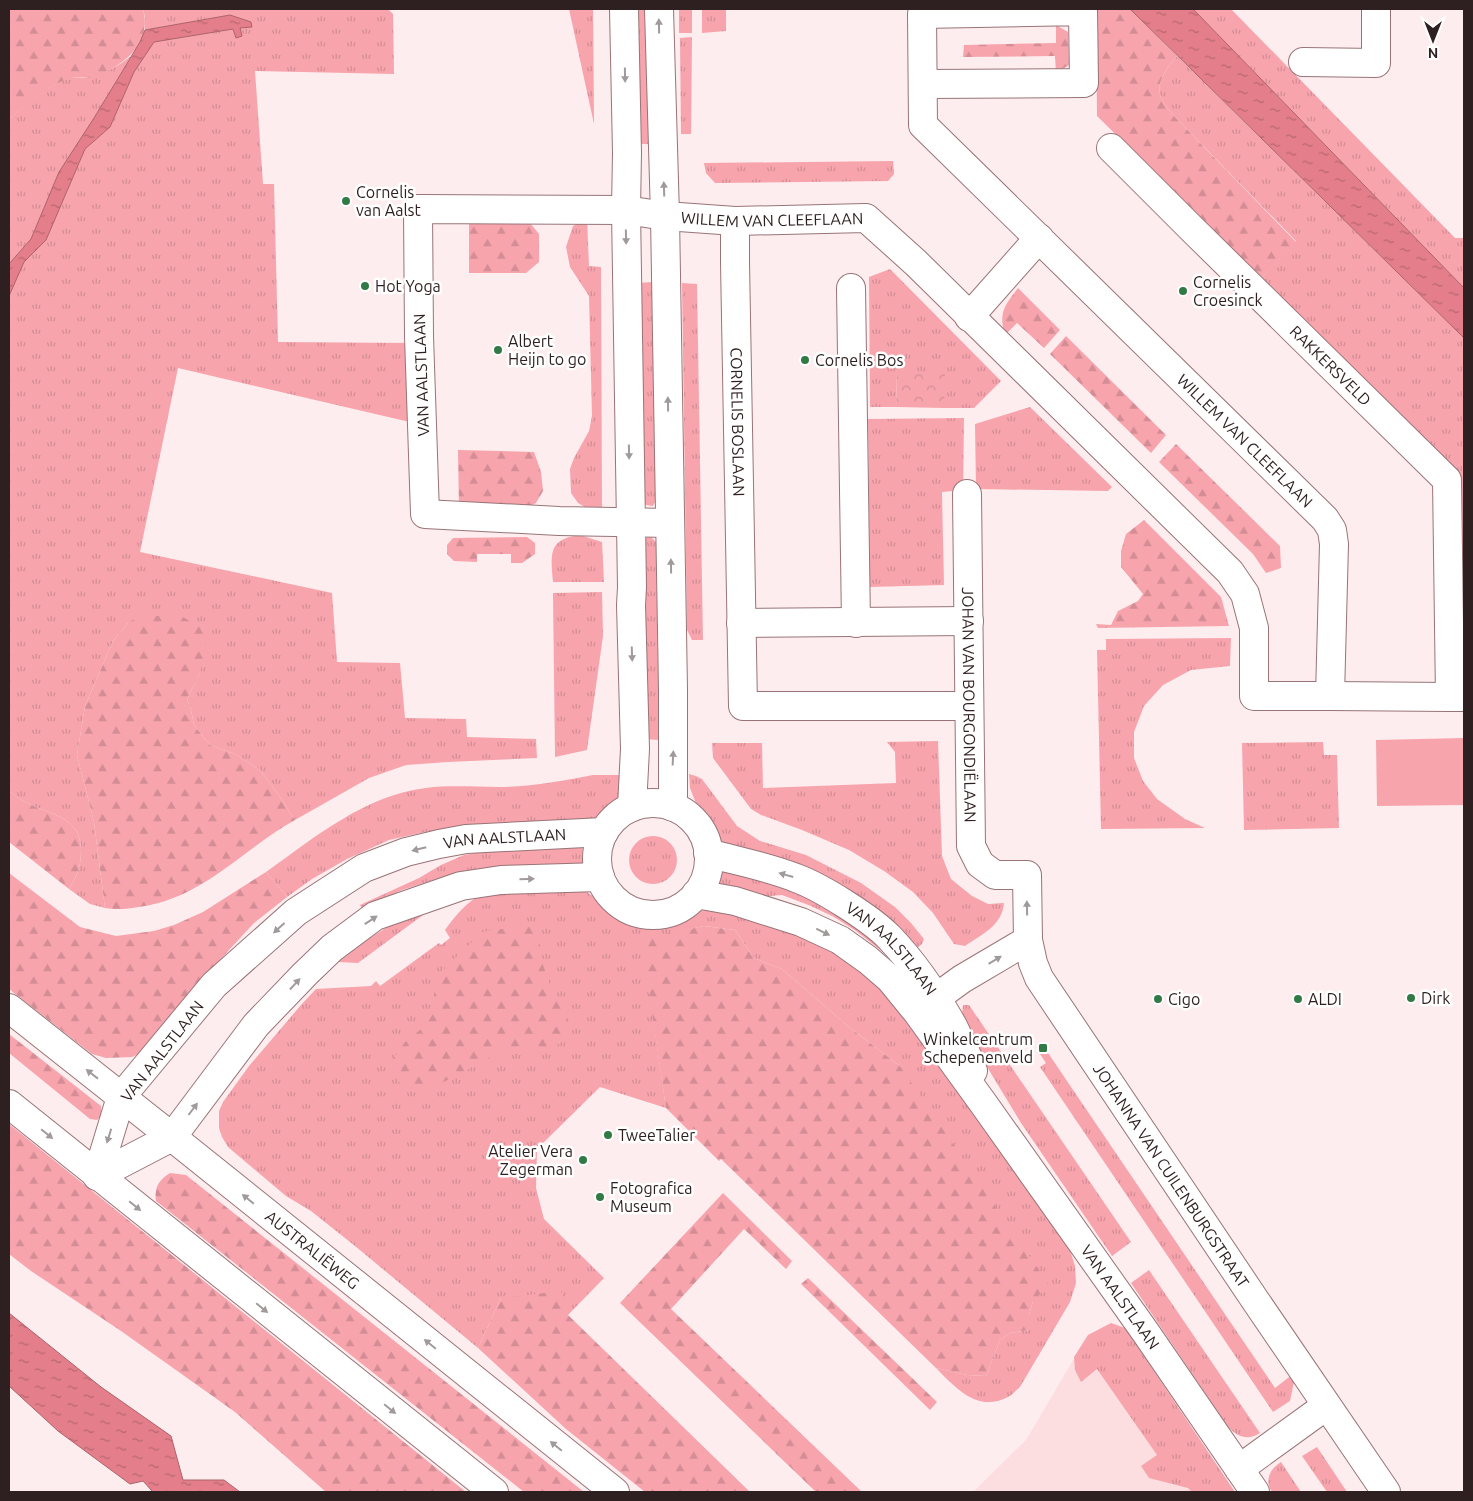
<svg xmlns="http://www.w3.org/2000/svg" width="1473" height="1501" font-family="Ubuntu,sans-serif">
	<defs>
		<pattern id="grass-tufts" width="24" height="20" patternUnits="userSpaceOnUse" patternTransform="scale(1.25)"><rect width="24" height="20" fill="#f7a4ad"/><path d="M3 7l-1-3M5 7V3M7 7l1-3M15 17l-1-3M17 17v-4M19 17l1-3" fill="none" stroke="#d48d95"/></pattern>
		<pattern id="forest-firs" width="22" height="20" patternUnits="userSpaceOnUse" patternTransform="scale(1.25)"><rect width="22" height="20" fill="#f7a4ad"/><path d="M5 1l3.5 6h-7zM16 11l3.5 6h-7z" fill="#d48d95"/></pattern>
		<pattern id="park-crowns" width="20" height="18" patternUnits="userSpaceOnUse" patternTransform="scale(1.25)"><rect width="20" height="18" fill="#f7a4ad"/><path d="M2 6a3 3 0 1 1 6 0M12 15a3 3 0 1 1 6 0" fill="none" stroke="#d48d95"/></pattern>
		<pattern id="water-ripples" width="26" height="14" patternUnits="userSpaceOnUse" patternTransform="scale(1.25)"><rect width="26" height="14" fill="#e37e8a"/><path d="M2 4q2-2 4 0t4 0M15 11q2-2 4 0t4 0" fill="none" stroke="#b86770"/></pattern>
	</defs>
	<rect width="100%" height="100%" fill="#feedee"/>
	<path fill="#fcdee0" d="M1088,1335L1196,1492H973L1026,1440Z"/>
	<g fill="url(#grass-tufts)">
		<path d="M143,9H388L393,14L394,74L255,71L263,184H274L278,342L410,343L414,423L178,368L140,552L332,593L337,662L400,663L405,718L466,719L467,737L536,739L537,758L448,762L406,765L369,778L295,820L278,794L260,770L237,755L210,745L194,725L191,710L187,699L200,673L128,623L113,641L85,706L77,755L94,822L105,908L90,904L69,889C78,874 81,866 81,849C81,816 47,814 25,802C19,799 14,795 9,791V296L24,262L46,240L85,149L110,127L134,72L154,42L233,29L236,38L240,28L252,27L251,22L230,15L145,30V17Z"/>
		<path d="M569,9H593L594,124Z"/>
		<path d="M634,9H649L651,144H635Z"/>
		<rect x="679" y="9" width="13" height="24"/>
		<path d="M702,9H726V31L702,33Z"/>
		<path d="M1193,9H1231L1455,238H1464V288Z"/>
		<path d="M692,37L691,134H681L680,38Z"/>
		<path d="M131,56L94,118L59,172L31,239L9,264V120C20,107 53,82 70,78C76,77 83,79 89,77C105,73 119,66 131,56Z"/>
		<path d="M1177,56L1464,338V584H1462V490L1456,472L1261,278L1296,241L1175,117C1171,112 1165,106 1162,100C1154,83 1167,68 1177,56Z"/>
		<path d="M893,161L894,174L888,181L715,183L706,173L704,163Z"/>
		<path d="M587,218L589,266L601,267L602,510H590L578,503L571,493L570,469L574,458L589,431L592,416L589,296L570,267L566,247L573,226Z"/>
		<path d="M890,269L1001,381L974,408H944V372H897L896,407H870L869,277Z"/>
		<path d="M652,282L656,500L653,506L646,505L641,499L639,283Z"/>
		<path d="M682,283L697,284L703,640H692L687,630Z"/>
		<path d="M1030,407L1112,487L1108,491L976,489L975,424Z"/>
		<path d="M964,418L963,490L942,492L944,585L870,587L868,419Z"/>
		<path d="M580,535L602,542L604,582H553C551,555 547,539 580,535Z"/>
		<path d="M651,537L656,542L659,740L644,739L642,541L645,538Z"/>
		<path d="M602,592L603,636L587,750L555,757L553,593Z"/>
		<path d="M1231,638L1230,666L1191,670L1163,685L1144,706L1134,732V758L1143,781L1157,799L1185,819L1205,828L1101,829L1097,650H1106V639Z"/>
		<path d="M938,741L942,856L951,879L972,896L988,904L1004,903C1002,926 982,934 965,946L954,944L933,913L913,892L884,871L849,850L802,830L761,815L751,809L713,758L712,743H762L763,788L896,783L895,752L887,742Z"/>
		<path d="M1323,742L1324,755H1337L1339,828L1244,830L1242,743Z"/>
		<path d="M689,774L696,776L702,779L737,826L760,841L806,855L861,883L895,907L911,923L924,939L922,944L917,948L736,852L720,840L697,806L690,788Z"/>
		<path d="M593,775H626L622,790L612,807L592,820L461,828L425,832L389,840L347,859L312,879L287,897L266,872C314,838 365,795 426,788C449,785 474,787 498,787C530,787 562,781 593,775Z"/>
		<circle cx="653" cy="860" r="24"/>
		<path d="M583,845L582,857L583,869L466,873L446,876L402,890L362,909L360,905L419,878L441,865L464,855L493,850Z"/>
		<path d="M722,867L786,886L859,926L888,956L856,931L834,917L811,906L782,895L759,897L718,885L721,876Z"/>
		<path d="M574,887L587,892L620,917L639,924L654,926L666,925L677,923L700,911L713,909L751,914L852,959L919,1027L1070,1250L1075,1266L1076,1283L1070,1302L1020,1387C1016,1390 1012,1395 1008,1397C977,1413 956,1388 936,1368L967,1375L986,1376L1000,1340L1010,1333L1029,1330V1315L1033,1301L900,1066L849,1027L782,969L754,958L735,930L704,926L642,940L666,1108L600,1087L537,1149L536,1188L544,1219L604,1278L568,1315L501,1298L478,1348L355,1246L311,1211L286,1196L228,1147L222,1137L219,1128V1111L223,1102L249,1066L301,1005L316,989L371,986L376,981L380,986L439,943L441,945L450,938L445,930C453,919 462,907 474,899C493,886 550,888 574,887Z"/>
		<path d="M421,911L423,915L358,963L338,962L360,944L389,926Z"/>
		<path d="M963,1005H969L1131,1242L1112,1256L1021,1123L961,1024Z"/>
		<path d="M1044,1047L1275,1388L1293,1374L1295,1377L1290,1401L1273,1412L1040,1067L1046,1063L1038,1051Z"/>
		<path d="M1149,1270L1260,1433C1247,1441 1238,1437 1228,1427L1131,1283Z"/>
		<path d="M1111,1323L1125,1328L1235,1492H1192L1188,1488L1149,1478L1141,1466L1157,1455L1097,1369L1081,1382L1075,1370L1074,1357L1088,1335Z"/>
		<path d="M1317,1447L1347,1492H1327L1302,1456Z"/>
		<path d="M1281,1462L1301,1492H1272C1264,1480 1270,1469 1281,1462Z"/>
	</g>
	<g fill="url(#forest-firs)">
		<path d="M9,9H143C151,37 133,58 109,70C105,72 100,75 95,77C87,79 77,76 68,79C51,84 21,107 9,120Z"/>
		<path d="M1096,9H1130L1177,56C1167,68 1154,83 1162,100C1165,106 1171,112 1175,117L1296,242L1261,278L1097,116Z"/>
		<path d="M1056,25L1068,32L1069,65L1056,73L1055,56L963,57L964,45L1056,43Z"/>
		<path d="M469,218H526L539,234V262L526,273H469Z"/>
		<path d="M1018,288L1060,330L1044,348L1017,323L1005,335C998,313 1005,305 1018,288Z"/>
		<path d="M1066,336L1166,435L1151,453L1050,354Z"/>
		<path d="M1176,444L1280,546L1281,568L1266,573L1253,554L1159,462Z"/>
		<path d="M458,450L534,452L541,472L543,491L536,503L520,511L459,509Z"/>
		<path d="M1144,520L1221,597L1229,626L1098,628L1096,624L1111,625L1118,611L1138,601L1143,594L1121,567V551L1126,534Z"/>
		<path d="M527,537L535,543V554L522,563H511V554H477V562L454,561L447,554V545L453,538Z"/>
		<path d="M139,616H181L202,628L206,648L200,673L187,699L191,710L194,725L210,745L237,755L260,770L278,794L295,820C241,850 204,898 139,907C127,909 117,910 105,908L94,822L77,755L85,706L113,641L128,623Z"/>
		<path d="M9,791C14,795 19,799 25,802C47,814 81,816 81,849C81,866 78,874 69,889L9,842Z"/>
		<path d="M266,872L287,897L254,923L217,963L147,1051L132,1057L106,1058L92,1054L9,989V873L80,927L116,936L154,931L174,925L203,912Z"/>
		<path d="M522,926L535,927L540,945L543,965L554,997L567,1015L570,1028L566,1039L554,1047L532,1050H504L436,1086L419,1090L404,1088L395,1077L393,1059L405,1042L425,1026L433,1014L435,978L482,932Z"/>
		<path d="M704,926L735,930L754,958L782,969L849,1027L900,1066L1049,1285L1033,1301L1029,1315V1330L1010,1333L1000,1340L986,1376L967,1375L936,1368L721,1159L719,1161L666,1108L641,939Z"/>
		<path d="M9,1034L101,1106L102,1115L97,1120L90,1119L9,1053Z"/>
		<path d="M9,1124L466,1492H326L235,1412L121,1331L31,1271L9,1254Z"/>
		<path d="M170,1173L186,1175L584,1492H524L156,1201C154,1187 159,1180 170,1173Z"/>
		<path d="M723,1193L792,1261L786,1269L744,1229L671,1309L862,1492H816L620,1303Z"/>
		<path d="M808,1278L937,1402L930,1410L801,1284Z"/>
		<path d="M561,1291L568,1315L750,1492H645L566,1429L478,1348L501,1298Z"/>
	</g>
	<path fill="url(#park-crowns)" d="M897,371L945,372L944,408L896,407Z"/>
	<path fill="#f7a4ad" d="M1464,738V805L1377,806L1376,740Z"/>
	<g fill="url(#water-ripples)" stroke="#ad626a">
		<path d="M1130,9H1193L1464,288V338Z"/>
		<path d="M230,15L251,22L252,27L240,28L242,36L236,38L233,29L154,42L134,72L110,127L85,149L46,240L24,262L9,296V264L31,239L59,172L94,118L140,42L145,30Z"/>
		<path d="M9,1313L101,1387L171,1436L183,1480H224L240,1492H153L143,1481L130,1484L58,1431L9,1386Z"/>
	</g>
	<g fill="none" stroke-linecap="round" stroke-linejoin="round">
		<g stroke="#987477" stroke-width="30">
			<g id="minor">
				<path d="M624,9L627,153L626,210L632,587L631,605L635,749L632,807"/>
				<path d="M659,9L665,216L673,690V807"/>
				<path d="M1303,62L1376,63V9"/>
				<path id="s1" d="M923,84L1084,83L1083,11L922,14L923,125L1325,519L1332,530L1334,544L1330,696"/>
				<path id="s2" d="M1111,148L1190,227L1447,480L1450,697H1464"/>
				<path id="s3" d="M735,221V262L743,706H969"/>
				<path d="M851,288L856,623"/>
				<path d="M969,317L1039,238"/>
				<path id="s4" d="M967,494L971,846L980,864L995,875H1027L1028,940L1033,963L1039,978L1255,1300L1386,1492"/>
				<path id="s5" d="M670,523L559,521L425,514L419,336L418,209L626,210L665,216L735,221L866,218L916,263L1230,572L1245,594L1254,628V696H1330L1450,697"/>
				<path d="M741,623L969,621"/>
				<circle cx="653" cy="859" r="56"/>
				<path id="s6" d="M708,853C737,861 769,867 796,878C821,887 870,918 889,937C914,963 935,994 953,1026C960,1041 968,1055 973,1071"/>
				<path id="s7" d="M696,894L735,901L801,922L840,940L868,960L890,979L917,1012L983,1103L1146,1333L1255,1492"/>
				<path d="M922,1008L962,979L1028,940"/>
				<path id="s8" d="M97,1176L121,1097L214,985L296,912L364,868L406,852L439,844L466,839L604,832"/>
				<path d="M97,1176L172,1137L256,1025L305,974L332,948L375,916L461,886L501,880L600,877"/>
				<path d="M1239,1469L1326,1406"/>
			</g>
		</g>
		<g stroke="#987477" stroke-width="30">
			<g id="major">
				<path id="s9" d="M9,1008L172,1137L615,1492"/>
				<path d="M9,1104L494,1492"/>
			</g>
		</g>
		<use href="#minor" stroke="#fff" stroke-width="28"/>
		<use href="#major" stroke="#fff" stroke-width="28"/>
	</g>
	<defs><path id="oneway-solid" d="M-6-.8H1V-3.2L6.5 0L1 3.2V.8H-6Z" transform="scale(1.25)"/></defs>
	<g fill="#a19a9b">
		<use href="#oneway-solid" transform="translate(659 26) rotate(-91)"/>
		<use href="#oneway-solid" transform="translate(625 75) rotate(89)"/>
		<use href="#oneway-solid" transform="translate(664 189) rotate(-92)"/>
		<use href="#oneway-solid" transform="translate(626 237) rotate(89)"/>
		<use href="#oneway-solid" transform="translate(668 404) rotate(-91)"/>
		<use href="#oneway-solid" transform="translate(629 452) rotate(89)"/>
		<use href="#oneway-solid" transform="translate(671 566) rotate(-91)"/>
		<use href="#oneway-solid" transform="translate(632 654) rotate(88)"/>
		<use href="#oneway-solid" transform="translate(673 758) rotate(-87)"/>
		<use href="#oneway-solid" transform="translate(419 849) rotate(166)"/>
		<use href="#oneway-solid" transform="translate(786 875) rotate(-164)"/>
		<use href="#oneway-solid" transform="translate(527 879) rotate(-1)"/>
		<use href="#oneway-solid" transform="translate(1027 908) rotate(-91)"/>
		<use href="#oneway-solid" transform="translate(371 920) rotate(-33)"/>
		<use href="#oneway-solid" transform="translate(279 928) rotate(138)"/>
		<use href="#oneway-solid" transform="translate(823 932) rotate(26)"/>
		<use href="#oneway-solid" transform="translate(995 960) rotate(-31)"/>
		<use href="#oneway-solid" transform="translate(295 984) rotate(-47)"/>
		<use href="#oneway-solid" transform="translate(92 1074) rotate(-142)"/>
		<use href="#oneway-solid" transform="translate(193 1109) rotate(-53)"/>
		<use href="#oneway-solid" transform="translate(47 1134) rotate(39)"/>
		<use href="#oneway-solid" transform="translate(109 1136) rotate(107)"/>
		<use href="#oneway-solid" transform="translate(248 1199) rotate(-141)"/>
		<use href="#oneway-solid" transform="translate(135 1206) rotate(39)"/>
		<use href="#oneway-solid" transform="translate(262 1308) rotate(39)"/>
		<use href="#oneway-solid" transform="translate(430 1344) rotate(-141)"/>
		<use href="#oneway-solid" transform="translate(390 1409) rotate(39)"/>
		<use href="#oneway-solid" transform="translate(556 1446) rotate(-141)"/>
	</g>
	<g fill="#317945" stroke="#fff" stroke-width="2">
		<circle cx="346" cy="201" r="5"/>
		<circle cx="365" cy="286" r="5"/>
		<circle cx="1183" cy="291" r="5"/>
		<circle cx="498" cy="350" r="5"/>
		<circle cx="805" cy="360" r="5"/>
		<circle cx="1411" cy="998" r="5"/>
		<circle cx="1158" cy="999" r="5"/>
		<circle cx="1298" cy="999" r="5"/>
		<rect x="1038" y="1043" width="10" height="10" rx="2.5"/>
		<circle cx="608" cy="1135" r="5"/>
		<circle cx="583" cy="1160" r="5"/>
		<circle cx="600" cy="1197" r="5"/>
	</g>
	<g text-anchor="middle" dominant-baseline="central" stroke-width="5" stroke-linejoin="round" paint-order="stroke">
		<g font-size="16" fill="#2e1f20" stroke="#fff" text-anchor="start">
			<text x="356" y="192">Cornelis<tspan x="356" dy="18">van Aalst</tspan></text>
			<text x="1193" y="282">Cornelis<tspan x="1193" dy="18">Croesinck</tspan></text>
			<text x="375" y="286">Hot Yoga</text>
			<text x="508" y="341">Albert<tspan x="508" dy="18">Heijn to go</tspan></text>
			<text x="815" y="360">Cornelis Bos</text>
			<text x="1421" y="998">Dirk</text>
			<text x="1168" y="999">Cigo</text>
			<text x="1308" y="999">ALDI</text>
			<text x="1033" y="1039" text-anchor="end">Winkelcentrum<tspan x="1033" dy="18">Schepenenveld</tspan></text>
			<text x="618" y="1135">TweeTalier</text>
			<text x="573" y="1151" text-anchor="end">Atelier Vera<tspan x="573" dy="18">Zegerman</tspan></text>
			<text x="610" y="1188">Fotografica<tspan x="610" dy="18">Museum</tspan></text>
		</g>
		<g font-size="16" fill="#2e1f20" stroke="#fff">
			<text stroke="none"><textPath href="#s5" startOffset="905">WILLEM VAN CLEEFLAAN</textPath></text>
			<text stroke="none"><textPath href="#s2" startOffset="309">RAKKERSVELD</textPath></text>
			<text transform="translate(421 375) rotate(-92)">VAN AALSTLAAN</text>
			<text stroke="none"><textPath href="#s3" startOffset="201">CORNELIS BOSLAAN</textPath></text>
			<text stroke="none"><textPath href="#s1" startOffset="956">WILLEM VAN CLEEFLAAN</textPath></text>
			<text stroke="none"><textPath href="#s4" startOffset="211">JOHAN VAN BOURGONDIËLAAN</textPath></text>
			<text stroke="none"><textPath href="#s8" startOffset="564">VAN AALSTLAAN</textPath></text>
			<text stroke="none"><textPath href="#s6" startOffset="212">VAN AALSTLAAN</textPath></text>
			<text transform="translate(162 1051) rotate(-52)">VAN AALSTLAAN</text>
			<text stroke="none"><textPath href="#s4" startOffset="765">JOHANNA VAN CUILENBURGSTRAAT</textPath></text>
			<text stroke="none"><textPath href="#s9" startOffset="388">AUSTRALIËWEG</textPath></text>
			<text stroke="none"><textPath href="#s7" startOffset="608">VAN AALSTLAAN</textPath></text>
		</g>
	</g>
	<rect width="1473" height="1501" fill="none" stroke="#2e1f20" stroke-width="20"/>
	<g transform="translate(1433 40) rotate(180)" stroke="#ffffff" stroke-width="4" paint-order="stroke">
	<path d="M0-4L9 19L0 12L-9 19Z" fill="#2e1f20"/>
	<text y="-8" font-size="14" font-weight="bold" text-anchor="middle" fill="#2e1f20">N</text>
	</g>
</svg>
